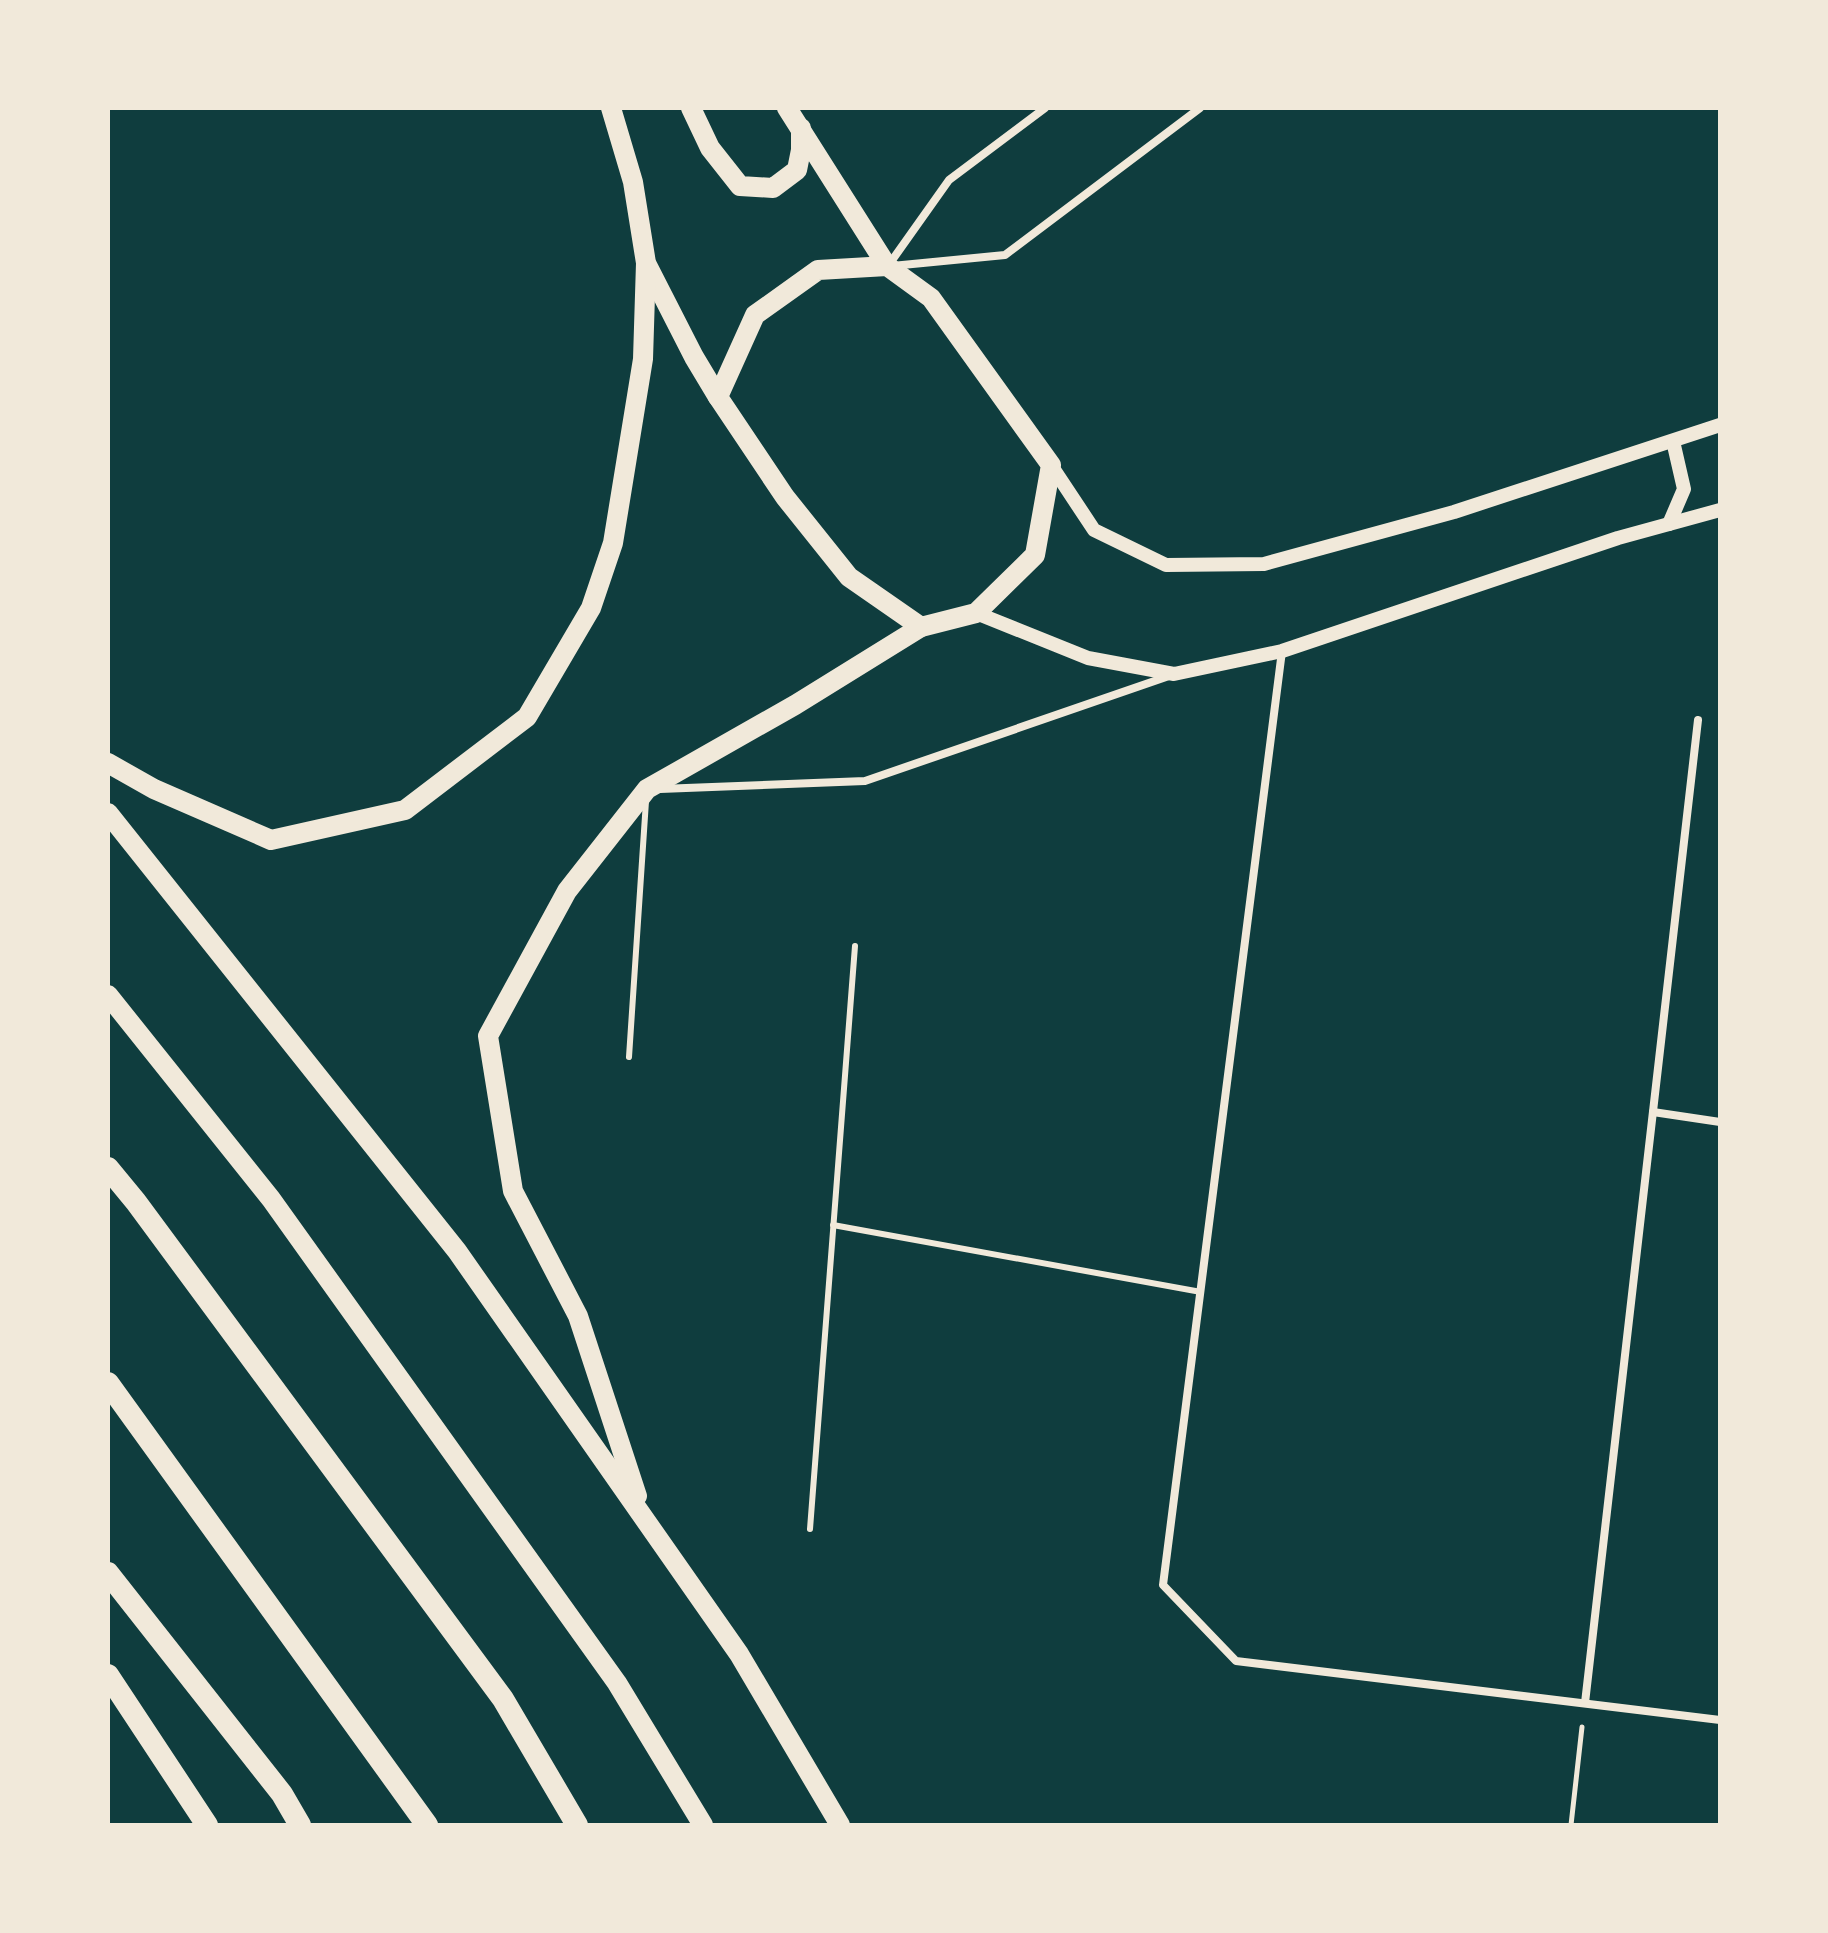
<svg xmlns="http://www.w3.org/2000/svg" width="1828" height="1933" font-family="Poppins,sans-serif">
	<rect width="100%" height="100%" fill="#0f3d3e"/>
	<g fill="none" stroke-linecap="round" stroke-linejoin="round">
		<path stroke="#f1e9da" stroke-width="5" d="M1571,1825L1582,1727"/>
		<g stroke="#f1e9da" stroke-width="6">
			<path d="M629,1057L646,801"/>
			<path d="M833,1225L1201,1292"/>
			<path d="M810,1529L855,946"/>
		</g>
		<g stroke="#f1e9da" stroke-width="8">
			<path d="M888,266L949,180L1045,108"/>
			<path d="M892,266L1005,255L1200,108"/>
			<path d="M1282,651L1163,1585L1236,1661L1720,1720"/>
			<path d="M660,789L865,781L1169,676"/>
			<path d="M1653,1112L1720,1122"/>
			<path d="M1585,1703L1698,720"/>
		</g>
		<g stroke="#f1e9da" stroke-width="14">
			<path d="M1051,465L1094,530L1166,565L1264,564L1454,512L1720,425"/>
			<path d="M1669,524L1684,489L1673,441"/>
			<path d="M976,613L1088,658L1174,674L1282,651L1618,538L1720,510"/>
		</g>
		<g stroke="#f1e9da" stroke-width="20">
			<path d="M611,108L633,182L646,263L694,357L718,397"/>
			<path d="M691,108L710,148L740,186L773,188L797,170L801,150V128"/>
			<path d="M787,108L887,266"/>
			<path d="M887,266L931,298L1051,465L1035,555L976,613L921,627L849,577L785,497L718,397L755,315L818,270Z"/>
			<path d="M108,763L154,789L271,840L405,810L527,717L591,608L613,543L643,359L646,263"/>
			<path d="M108,813L457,1251L739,1654L840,1825"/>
			<path d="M108,995L271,1199L617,1683L703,1825"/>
			<path d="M637,1496L578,1316L513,1191L488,1036L567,891L647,789L795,705L921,627"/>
		</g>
		<g stroke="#f1e9da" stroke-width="22">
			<path d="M108,1168L136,1202L503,1699L577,1825"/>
			<path d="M108,1383L427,1825"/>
			<path d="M108,1573L282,1794L300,1825"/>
			<path d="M108,1675L207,1825"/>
		</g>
	</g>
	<rect width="1828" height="1933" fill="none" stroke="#f1e9da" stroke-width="220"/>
</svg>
